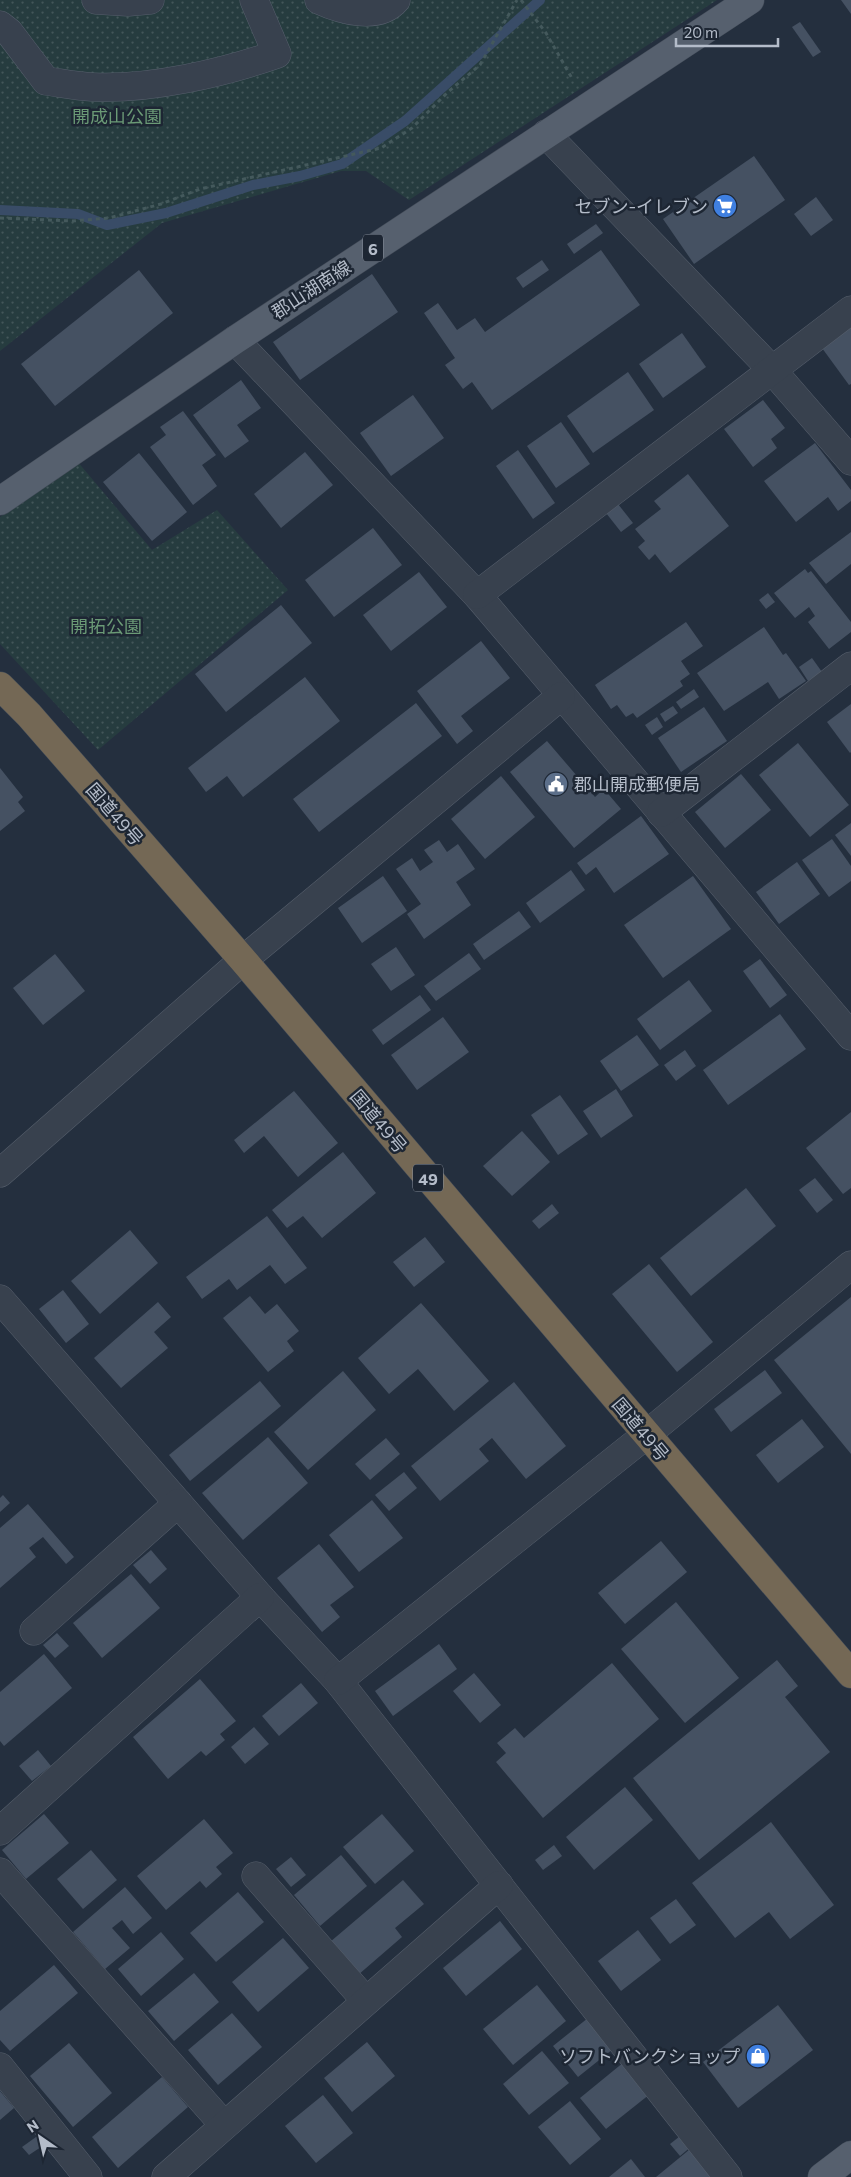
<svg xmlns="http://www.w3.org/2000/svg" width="851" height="2177" font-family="Commissioner,'Noto Sans JP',sans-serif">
	<defs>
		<pattern id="park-dots" width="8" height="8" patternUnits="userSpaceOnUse" patternTransform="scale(1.25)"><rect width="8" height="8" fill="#263c3f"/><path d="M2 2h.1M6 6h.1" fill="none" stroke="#435659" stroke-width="1.8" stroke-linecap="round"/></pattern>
	</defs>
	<rect width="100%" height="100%" fill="#242f3e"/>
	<g fill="url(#park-dots)">
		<path d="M0,0H717L409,200L366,171H341L162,223L0,351Z"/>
		<path d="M77,461L152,550L217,510L288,590L98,750L0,644V517Z"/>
	</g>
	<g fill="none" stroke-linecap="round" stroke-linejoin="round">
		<path stroke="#394c67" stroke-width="10" d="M0,210L78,214L107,225L166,213L253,185L300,176L342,164L405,121L540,0"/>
	</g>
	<g fill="#455162">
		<path d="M841,0H851V14Z"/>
		<path d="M800,22L821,52L813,57L792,27Z"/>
		<path d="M754,156L785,200L694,264L663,219Z"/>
		<path d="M816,197L833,220L811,236L794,214Z"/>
		<path d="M596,224L603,233L574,254L567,244Z"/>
		<path d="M601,250L640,305L492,410L472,382L463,389L445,365L455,358L424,313L438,303L457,330L475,318L485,332Z"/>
		<path d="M542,260L549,270L523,288L516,278Z"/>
		<path d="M139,270L173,313L55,406L21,364Z"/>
		<path d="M372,274L398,312L300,380L273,342Z"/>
		<path d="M851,327V384L849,385L822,348Z"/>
		<path d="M682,333L706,367L663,398L639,364Z"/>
		<path d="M628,372L654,410L593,453L567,416Z"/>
		<path d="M241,380L261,408L237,425L249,441L225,458L193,415Z"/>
		<path d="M413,395L444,438L391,476L360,433Z"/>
		<path d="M763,400L785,428L771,439L777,448L753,467L724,429Z"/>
		<path d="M183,411L216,455L202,465L217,486L193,505L150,447L166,435L160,427Z"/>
		<path d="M561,422L590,464L556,488L527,446Z"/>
		<path d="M815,443L851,490V501L838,511L828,497L796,522L764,481Z"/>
		<path d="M518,450L555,503L533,519L496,466Z"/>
		<path d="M305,452L333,485L281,528L254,494Z"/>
		<path d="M139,453L187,512L152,541L103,482Z"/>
		<path d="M688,474L729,526L670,573L655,554L649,560L638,547L645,541L635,529L661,509L654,501Z"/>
		<path d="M618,504L633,523L621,532L606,513Z"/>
		<path d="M373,528L402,565L334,617L305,580Z"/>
		<path d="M851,532V564L826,584L809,563Z"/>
		<path d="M805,569L808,573L811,571L851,622V632L829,649L808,622L815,616L809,607L795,618L774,593Z"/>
		<path d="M419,572L447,607L391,651L363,615Z"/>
		<path d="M768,593L775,602L766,609L759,600Z"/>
		<path d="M281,605L312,643L226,712L195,674Z"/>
		<path d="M686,622L703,646L681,661L690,674L680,681L683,686L637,718L633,713L626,717L617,705L611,709L595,685Z"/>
		<path d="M764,627L783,655L786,653L806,681L779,699L768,682L724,711L697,673Z"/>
		<path d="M481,641L510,678L461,716L473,731L457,744L417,691Z"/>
		<path d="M812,658L822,672L808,681L799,667Z"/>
		<path d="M305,677L340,721L243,797L227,776L206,792L188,768Z"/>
		<path d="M694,689L699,697L681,709L676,702Z"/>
		<path d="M416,703L442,736L319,832L293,799Z"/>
		<path d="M851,704V752L850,753L827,722Z"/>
		<path d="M673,706L678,713L665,722L660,714Z"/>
		<path d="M704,707L727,741L681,772L658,738Z"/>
		<path d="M657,717L663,727L652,735L645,725Z"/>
		<path d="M547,741L595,797L604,789L621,809L574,848L510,772Z"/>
		<path d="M798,743L849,805L810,837L759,775Z"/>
		<path d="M0,768L23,797L18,802L25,811L0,831Z"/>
		<path d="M741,774L771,810L725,848L695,812Z"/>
		<path d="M501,776L535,817L485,859L451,819Z"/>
		<path d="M641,816L669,854L614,893L596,867L586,875L577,863Z"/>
		<path d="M851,823V856L835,835Z"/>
		<path d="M832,839L851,866V881L829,897L802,860Z"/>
		<path d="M439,840L447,852L458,844L475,869L456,882L471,905L424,939L407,914L421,904L396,869L412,858L420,871L433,862L424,850Z"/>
		<path d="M797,862L820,894L779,924L756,892Z"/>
		<path d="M571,870L585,890L540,923L526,903Z"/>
		<path d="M383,876L407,911L362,943L338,908Z"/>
		<path d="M693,876L731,929L663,978L624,925Z"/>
		<path d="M519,911L531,927L484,960L473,944Z"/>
		<path d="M396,947L415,975L391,991L371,964Z"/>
		<path d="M469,953L481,969L436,1001L424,986Z"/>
		<path d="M55,954L85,991L43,1025L13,988Z"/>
		<path d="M760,959L787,995L770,1008L743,971Z"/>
		<path d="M689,980L712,1011L660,1050L637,1019Z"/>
		<path d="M420,995L431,1010L383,1045L372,1030Z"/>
		<path d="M780,1014L806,1049L728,1105L703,1070Z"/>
		<path d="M443,1017L469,1052L417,1090L391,1055Z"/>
		<path d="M637,1035L659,1065L621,1091L600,1061Z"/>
		<path d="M685,1050L696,1066L676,1081L664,1065Z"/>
		<path d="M616,1089L633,1116L601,1138L583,1111Z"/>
		<path d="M294,1091L338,1143L298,1177L264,1136L244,1153L234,1140Z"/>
		<path d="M560,1095L588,1134L558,1155L531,1115Z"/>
		<path d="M851,1112V1188L843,1194L806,1148Z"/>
		<path d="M522,1131L550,1162L512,1196L483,1166Z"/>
		<path d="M343,1152L376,1193L322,1238L303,1216L287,1228L272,1210Z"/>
		<path d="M815,1178L833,1200L817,1213L799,1190Z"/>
		<path d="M746,1188L776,1226L691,1296L660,1258Z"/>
		<path d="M552,1204L559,1213L539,1229L532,1221Z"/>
		<path d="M267,1216L307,1268L285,1284L270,1265L237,1290L229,1279L202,1299L186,1277Z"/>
		<path d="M130,1230L158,1263L100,1314L71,1281Z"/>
		<path d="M425,1237L445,1262L414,1287L393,1262Z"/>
		<path d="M649,1264L713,1342L677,1372L612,1294Z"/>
		<path d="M63,1290L89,1324L66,1343L39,1309Z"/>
		<path d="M250,1296L265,1314L277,1304L299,1331L287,1341L294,1351L268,1372L223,1318Z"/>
		<path d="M851,1297V1454L774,1360Z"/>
		<path d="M158,1302L171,1317L154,1332L168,1348L121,1388L94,1358Z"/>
		<path d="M421,1303L489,1381L454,1411L418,1369L389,1394L358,1358Z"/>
		<path d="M765,1370L782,1393L731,1432L714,1409Z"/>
		<path d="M343,1371L376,1410L308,1470L274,1432Z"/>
		<path d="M260,1381L281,1406L190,1481L169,1455Z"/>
		<path d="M514,1382L566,1446L526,1479L492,1438L479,1449L489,1461L440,1501L411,1466Z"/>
		<path d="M802,1419L824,1447L778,1483L756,1455Z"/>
		<path d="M268,1437L308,1483L243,1540L202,1493Z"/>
		<path d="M386,1438L400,1454L370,1480L355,1464Z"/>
		<path d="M404,1472L417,1488L389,1511L375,1495Z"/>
		<path d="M3,1495L10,1503L0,1512V1498Z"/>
		<path d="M372,1500L403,1538L359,1572L329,1535Z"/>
		<path d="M28,1504L74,1557L66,1564L43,1537L29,1548L36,1557L0,1588V1528Z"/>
		<path d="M661,1541L687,1572L625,1624L598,1593Z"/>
		<path d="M319,1544L354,1587L330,1605L340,1617L322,1632L277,1578Z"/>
		<path d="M151,1550L167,1569L150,1584L133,1565Z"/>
		<path d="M131,1574L160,1608L102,1658L73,1623Z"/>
		<path d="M676,1602L739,1678L685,1723L621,1649Z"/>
		<path d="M57,1633L69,1646L55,1658L43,1645Z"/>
		<path d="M439,1644L457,1669L393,1716L375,1691Z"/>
		<path d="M44,1654L72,1688L4,1746L0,1741V1692Z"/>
		<path d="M777,1660L798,1686L785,1697L830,1752L699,1860L633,1778Z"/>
		<path d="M612,1663L659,1719L543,1818L496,1762L506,1753L497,1743L515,1728L524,1738Z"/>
		<path d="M474,1673L501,1705L480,1723L453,1691Z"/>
		<path d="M200,1679L236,1721L220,1734L225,1740L206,1756L201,1751L168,1779L133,1737Z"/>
		<path d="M301,1683L318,1703L279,1736L262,1716Z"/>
		<path d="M254,1727L269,1744L245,1764L231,1747Z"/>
		<path d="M38,1750L51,1766L32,1781L19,1766Z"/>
		<path d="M625,1787L653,1820L594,1870L566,1837Z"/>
		<path d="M44,1814L69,1843L26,1879L2,1850Z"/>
		<path d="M382,1814L414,1851L375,1884L343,1847Z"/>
		<path d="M204,1819L233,1853L216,1867L222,1874L206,1888L200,1881L166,1910L137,1876Z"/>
		<path d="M771,1822L834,1905L790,1939L769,1912L735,1938L692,1883Z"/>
		<path d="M554,1845L562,1856L543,1870L535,1860Z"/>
		<path d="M91,1850L117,1880L83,1909L57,1879Z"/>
		<path d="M341,1855L367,1886L320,1926L294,1895Z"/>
		<path d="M291,1857L306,1875L291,1887L276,1869Z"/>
		<path d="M403,1880L424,1904L395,1928L402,1937L358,1975L330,1942Z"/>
		<path d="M125,1887L152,1918L133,1934L122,1920L112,1928L130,1948L105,1969L73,1932Z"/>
		<path d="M238,1892L264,1922L216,1962L190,1933Z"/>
		<path d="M676,1899L696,1925L670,1944L650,1918Z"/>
		<path d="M500,1921L522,1949L466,1996L443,1968Z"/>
		<path d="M638,1930L661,1960L621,1991L598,1961Z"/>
		<path d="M161,1932L184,1959L141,1996L118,1969Z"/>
		<path d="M283,1938L309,1968L258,2012L232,1982Z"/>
		<path d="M54,1965L78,1993L10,2051L0,2040V2011Z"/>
		<path d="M194,1973L219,2002L174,2041L148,2011Z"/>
		<path d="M537,1985L566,2021L513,2065L483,2029Z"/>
		<path d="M778,2005L813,2050L738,2108L703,2062Z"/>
		<path d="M232,2013L262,2047L218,2085L188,2050Z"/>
		<path d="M588,2018L613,2049L578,2077L553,2046Z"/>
		<path d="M367,2042L395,2076L352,2112L324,2078Z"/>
		<path d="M69,2043L112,2093L73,2127L30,2076Z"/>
		<path d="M542,2051L569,2083L529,2115L503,2084Z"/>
		<path d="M624,2062L650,2094L606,2129L580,2098Z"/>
		<path d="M162,2077L188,2107L118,2168L92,2137Z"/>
		<path d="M0,2091L14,2108L0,2120Z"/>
		<path d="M323,2095L353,2133L316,2163L285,2126Z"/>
		<path d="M570,2101L601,2139L570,2165L538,2127Z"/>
		<path d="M43,2132L50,2141L29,2155L22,2147Z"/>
		<path d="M684,2133L693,2145L680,2156L670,2144Z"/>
		<path d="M695,2145L722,2177H656Z"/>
		<path d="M631,2159L645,2177H609Z"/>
	</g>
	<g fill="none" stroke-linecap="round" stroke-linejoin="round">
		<g stroke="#565f6c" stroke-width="29">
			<g id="minor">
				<path d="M96,0L128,2L150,0"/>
				<path d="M319,0C341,10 378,21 396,0"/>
				<path d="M0,25L9,32L46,81C61,83 76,86 92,87C149,90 223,73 277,54L254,0"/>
				<path d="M546,134L772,370L851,461"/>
				<path d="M235,340L477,595L851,1036"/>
				<path d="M477,595L851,310"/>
				<path d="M661,813L851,666"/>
				<path d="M0,1173L243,960L561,696"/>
				<path d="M0,1299L260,1597L338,1681L728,2177"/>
				<path d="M34,1631L178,1503"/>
				<path d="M338,1681L646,1435L851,1265"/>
				<path d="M0,1831L260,1597"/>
				<path d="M0,1872L224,2125"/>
				<path d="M256,1876L366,2001"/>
				<path d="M0,2067L88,2177"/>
				<path d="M166,2177L499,1885"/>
			</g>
		</g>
		<g stroke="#414a57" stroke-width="29">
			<g id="major">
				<path d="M0,501L235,340L750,0"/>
				<path d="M822,2177L851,2155"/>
			</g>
		</g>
		<g stroke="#434c59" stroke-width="29">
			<path id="highway" d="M0,686L29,715L243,960L851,1674"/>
		</g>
		<g stroke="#44595c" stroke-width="3" stroke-dasharray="4 4" stroke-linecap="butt">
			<path d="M521,0L546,33L573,80"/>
			<path d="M0,218L72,221L109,218L161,204L200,189L381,148L412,128L448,92L480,65L517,0"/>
		</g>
		<use href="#minor" stroke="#38414e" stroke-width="28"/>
		<use href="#major" stroke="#56606e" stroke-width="28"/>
		<use href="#highway" stroke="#746855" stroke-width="28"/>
	</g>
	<defs>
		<g id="supermarket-disc" transform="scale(1.25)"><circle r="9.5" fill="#3f7fe0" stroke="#1d2633"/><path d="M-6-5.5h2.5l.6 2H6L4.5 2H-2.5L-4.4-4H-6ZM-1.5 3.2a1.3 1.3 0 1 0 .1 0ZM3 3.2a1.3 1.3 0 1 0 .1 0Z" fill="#fff"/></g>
		<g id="civic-disc" transform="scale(1.25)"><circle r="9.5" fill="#5c6f8a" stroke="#1d2633"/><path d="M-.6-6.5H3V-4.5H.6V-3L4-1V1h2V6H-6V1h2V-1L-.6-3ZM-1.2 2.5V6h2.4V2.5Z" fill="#fff"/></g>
		<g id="shop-disc" transform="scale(1.25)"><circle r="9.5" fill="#3f7fe0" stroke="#1d2633"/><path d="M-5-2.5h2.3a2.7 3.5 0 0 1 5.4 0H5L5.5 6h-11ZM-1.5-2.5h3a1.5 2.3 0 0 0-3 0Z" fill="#fff"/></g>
	</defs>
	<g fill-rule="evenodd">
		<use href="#supermarket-disc" x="725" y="206"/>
		<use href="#civic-disc" x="556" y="784"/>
		<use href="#shop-disc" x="758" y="2056"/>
	</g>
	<g text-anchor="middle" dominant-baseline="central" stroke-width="5" stroke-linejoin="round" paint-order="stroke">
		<g fill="#1d2633" stroke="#878f9c" stroke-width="1">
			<rect x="363" y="234.5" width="20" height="27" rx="4"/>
			<rect x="413" y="1164.5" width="30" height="27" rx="4"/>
		</g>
		<g font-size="16" font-weight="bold" fill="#b4bcc9">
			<text x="373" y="248">6</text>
			<text x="428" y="1178">49</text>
		</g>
		<g font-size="18" fill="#6b9a76" stroke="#1d2633">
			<text x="117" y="116">開成山公園</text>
			<text x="106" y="626">開拓公園</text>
		</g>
		<g font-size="18" fill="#b4bcc9" stroke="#1d2633" text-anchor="end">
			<text x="708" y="206">セブン-イレブン</text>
			<text x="574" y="784" text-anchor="start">郡山開成郵便局</text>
			<text x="740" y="2056">ソフトバンクショップ</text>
		</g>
		<g font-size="18" fill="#b4bcc9" stroke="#1d2633">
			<text transform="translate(311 289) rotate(-33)">郡山湖南線</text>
			<text transform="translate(115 814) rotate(49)">国道49号</text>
			<text transform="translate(379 1121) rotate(50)">国道49号</text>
			<text transform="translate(641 1429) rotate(50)">国道49号</text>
		</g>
	</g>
	<g transform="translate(40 2137) rotate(326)" stroke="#1d2633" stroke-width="4" paint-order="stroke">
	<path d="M0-4L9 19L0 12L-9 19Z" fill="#b4bcc9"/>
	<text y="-8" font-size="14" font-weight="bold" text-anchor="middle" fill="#b4bcc9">N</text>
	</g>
	<path d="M676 38v8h102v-8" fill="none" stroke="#b4bcc9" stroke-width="2.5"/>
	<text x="684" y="38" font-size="15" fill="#b4bcc9" stroke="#1d2633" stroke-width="4" paint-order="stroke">20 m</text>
</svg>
